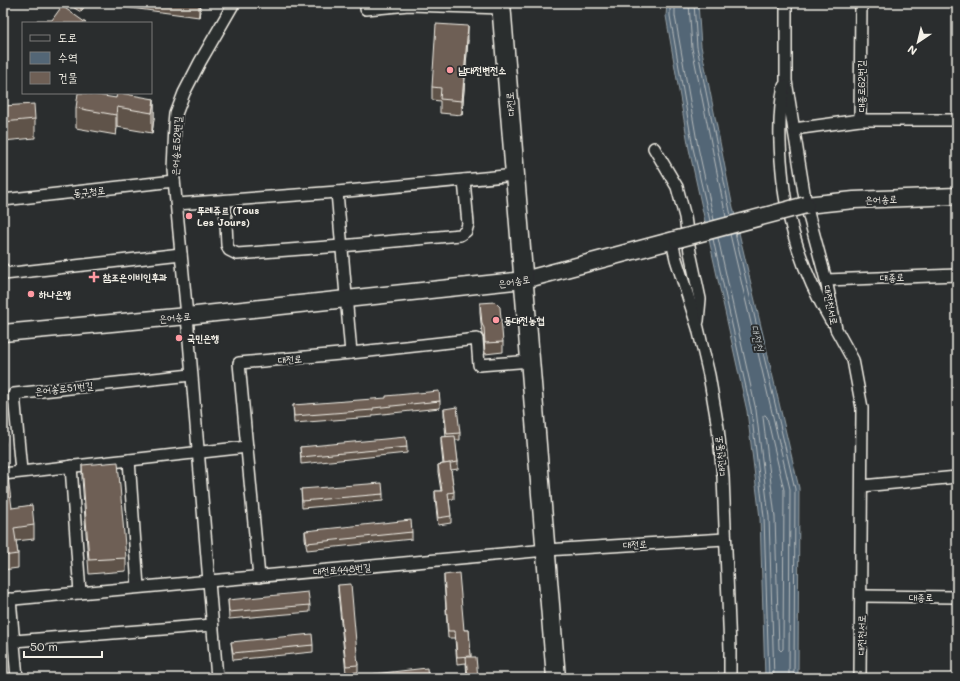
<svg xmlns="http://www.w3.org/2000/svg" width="960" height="681" font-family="Mali,'Poor Story',sans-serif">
	<rect width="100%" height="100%" fill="#2a2d2e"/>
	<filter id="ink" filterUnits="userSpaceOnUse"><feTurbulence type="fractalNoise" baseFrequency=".025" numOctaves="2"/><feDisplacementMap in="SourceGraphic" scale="8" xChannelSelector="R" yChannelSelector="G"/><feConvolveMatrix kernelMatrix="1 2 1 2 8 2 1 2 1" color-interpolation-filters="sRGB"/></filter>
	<g filter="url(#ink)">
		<path fill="#536676" stroke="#939ea4" d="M667,3H698L701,46L732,203L799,488L798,678H765L760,518L747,411L689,149L666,16Z"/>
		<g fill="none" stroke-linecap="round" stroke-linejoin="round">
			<g stroke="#b4b9ba" stroke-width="1">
				<path d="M670,3V16L693,148L710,221"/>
				<path d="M675,3V16L698,147L714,220"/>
				<path d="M689,3L692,48L726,217"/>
				<path d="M694,3L697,47L731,216"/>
				<path d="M735,233L795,489L794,678"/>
				<path d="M730,234L790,489L789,678"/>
				<path d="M718,238L756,410L769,517L774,678"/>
				<path d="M713,239L751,410L764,517L769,678"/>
				<path d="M765,415L767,417L784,490L783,649L781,651L779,649L775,517L763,417Z"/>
			</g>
			<g stroke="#f4f1e8" stroke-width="14">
				<g id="street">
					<path d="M786,3V81L806,205L826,280L836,329L853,360L862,408L860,678"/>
					<path d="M366,9L409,5L502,8"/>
					<path d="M784,86C778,115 779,142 782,171C783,182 784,192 786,202C794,244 809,284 831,321"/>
					<path d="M860,120L861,3"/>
					<path d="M794,129L860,120H957"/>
					<path d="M654,148L677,187L685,217L690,252L700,299L698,321"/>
					<path d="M337,192L351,353"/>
					<path d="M3,200L174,181"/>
					<path d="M225,201L227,245L229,250L237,254L341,246L460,235L466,231L468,224L464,180"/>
					<path d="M177,204L337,192L516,175"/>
					<path d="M672,241L676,259L698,328L709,375L718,428L723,477L730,649V678"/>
					<path d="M3,269L4,274L181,254"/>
					<path d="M826,280L957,275"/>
					<path d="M129,460L138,587"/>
					<path d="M71,466L80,593"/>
					<path d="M21,471L14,394L191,375"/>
					<path d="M3,474L247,447"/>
					<path d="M862,486L957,477"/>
					<path d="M259,577L239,363L351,353L477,339L479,365L531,361"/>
					<path d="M861,596L957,597"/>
					<path d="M10,599L17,678"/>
					<path d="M3,600L546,550L725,539"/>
					<path d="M14,641L212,625"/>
					<path d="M217,678L187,316L173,169L175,125L176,114L184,93L200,62L234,3"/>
				</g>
			</g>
			<g stroke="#f4f1e8" stroke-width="19">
				<g id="secondary">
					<path d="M806,205L854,200L957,196"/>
					<path d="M3,333L187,316L524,280L678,239"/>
				</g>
			</g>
			<g stroke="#f4f1e8" stroke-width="21">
				<path id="primary" d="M501,3L556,678"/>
			</g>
			<use href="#street" stroke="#2a2d2e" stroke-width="11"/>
			<use href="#secondary" stroke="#2a2d2e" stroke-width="16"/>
			<use href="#primary" stroke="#2a2d2e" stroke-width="18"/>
			<g stroke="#f4f1e8" stroke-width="19" stroke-linecap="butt">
				<path id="secondary-bridge" d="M678,239L806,205"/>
			</g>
			<use href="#secondary-bridge" stroke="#2a2d2e" stroke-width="16"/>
		</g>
		<g fill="#5f5249" stroke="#f4f1e8">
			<rect x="3" y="3" width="2" height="19"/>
			<path d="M66,3H86L81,12Z"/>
			<path d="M123,3H201L199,17L123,7Z"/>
			<path d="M468,40L462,115L440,113V101L432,100V87Z"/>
			<path d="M116,98L154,99V119L152,133L117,127L116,135L76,128V108Z"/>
			<path d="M3,106L35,119V138L3,141Z"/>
			<path d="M480,303L503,342V352L485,354L484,338L482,334L480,313Z"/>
			<path d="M440,401V408L373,415V417L294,423L293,405Z"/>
			<path d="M444,409L460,433V440H455L458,462V469L451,470L454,492V499H449L451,516V523L438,525L435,498V491H441L438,472V465L443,464L441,444V437H446L444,416Z"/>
			<path d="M3,424L5,445V459H3Z"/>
			<path d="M300,447H407V453L301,464Z"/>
			<path d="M82,465L126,558V571L89,574L82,478Z"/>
			<path d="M301,489L383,494V501L302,508Z"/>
			<path d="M3,490L12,508L34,525V539L16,541L18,554V568L3,570Z"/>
			<path d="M305,531L412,532V539L307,550L305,538Z"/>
			<path d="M444,575L464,630H469L471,657L478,678H467L466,663L457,664L455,638H448L444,581Z"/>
			<path d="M338,585L358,665V672L346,673L338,592Z"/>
			<path d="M228,600L310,605V612L229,619Z"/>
			<path d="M231,642L313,645V652L233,660Z"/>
		</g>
		<g fill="#4d423c" stroke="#f4f1e8">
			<path d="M81,3H86L81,12Z"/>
			<path d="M199,3H201L199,17Z"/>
			<path d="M468,26V40L462,115V101Z"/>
			<path d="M154,99V119L152,133V113Z"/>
			<path d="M117,107V127L116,135V115Z"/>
		</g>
		<g fill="#6e5f55" stroke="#f4f1e8">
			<path d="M62,6L86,23H37V20H52Z"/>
			<path d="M436,24L468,26L462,101L440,99L441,88L432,87Z"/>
			<path d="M78,93H85L116,98L117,93H120L154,99L152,113L117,107L116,115L76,108Z"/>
			<path d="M34,104L35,119L3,122V106Z"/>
			<path d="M495,302L500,307L503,342L485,343L484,328L482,324L480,303Z"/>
			<path d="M439,391L440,401L373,408V410L294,416L293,405L386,398V396Z"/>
			<path d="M457,407L460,433L447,434L444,409Z"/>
			<path d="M3,424L5,445L3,446Z"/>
			<path d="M455,436L458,462L444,464L441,437Z"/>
			<path d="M406,437L407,447L301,457L300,447Z"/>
			<path d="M118,462L126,558L89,560L82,465Z"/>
			<path d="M450,463L454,492L448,493L451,516L438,518L435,491H442L438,465Z"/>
			<path d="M8,477L12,508L32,505L34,525L14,528L18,554L3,556V490Z"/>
			<path d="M382,483L383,494L302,501L301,489Z"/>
			<path d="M411,520L412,532L307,543L305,531Z"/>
			<path d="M459,573L464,630H469L471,656L457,657L455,631H448L444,575Z"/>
			<path d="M351,584L358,665L346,666L338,585Z"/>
			<path d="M308,592L310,605L229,612L228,600Z"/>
			<path d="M312,634L313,645L233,653L231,642Z"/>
			<path d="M466,657H476L478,678H468Z"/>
			<path d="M427,668L428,678H375L374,674Z"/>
			<path d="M316,677L317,678H302Z"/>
		</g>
	</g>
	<g fill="#ff9aa2" stroke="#2a2d2e" stroke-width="1.5">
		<circle cx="450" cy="70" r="4"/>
		<circle cx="189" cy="216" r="4"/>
		<path d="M92 271h4v4h4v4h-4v4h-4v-4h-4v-4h4z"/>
		<circle cx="31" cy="294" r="4"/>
		<circle cx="496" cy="320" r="4"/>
		<circle cx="179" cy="338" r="4"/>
	</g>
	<g text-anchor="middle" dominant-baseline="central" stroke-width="4" stroke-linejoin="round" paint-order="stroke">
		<g font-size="10" font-weight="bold" fill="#f4f1e8" stroke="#2a2d2e" text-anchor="start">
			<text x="458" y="70">남대전변전소</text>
			<text x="197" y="210">뚜레쥬르 (Tous<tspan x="197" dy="12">Les Jours)</tspan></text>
			<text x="103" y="277">참조은이비인후과</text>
			<text x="39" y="294">하나은행</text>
			<text x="504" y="320">동대전농협</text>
			<text x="187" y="338">국민은행</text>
		</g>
		<g font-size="10" fill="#f4f1e8" stroke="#2a2d2e">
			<text transform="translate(861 86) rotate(-90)">대종로62번길</text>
			<text transform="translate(510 104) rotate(-95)">대전로</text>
			<text transform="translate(176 146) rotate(-87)">은어송로52번길</text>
			<text transform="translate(89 191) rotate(-6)">동구청로</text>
			<text transform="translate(881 199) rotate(-2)">은어송로</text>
			<text transform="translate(892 277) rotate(-2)">대종로</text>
			<text transform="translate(514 281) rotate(-9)">은어송로</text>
			<text transform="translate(831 305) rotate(79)">대전천서로</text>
			<text transform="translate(175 317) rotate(-5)">은어송로</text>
			<text transform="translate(290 359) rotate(-5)">대전로</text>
			<text transform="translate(64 388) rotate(-6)">은어송로51번길</text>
			<text transform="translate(720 456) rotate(-96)">대전천동로</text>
			<text transform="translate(635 544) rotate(-3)">대전로</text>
			<text transform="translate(342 569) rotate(-5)">대전로448번길</text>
			<text x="921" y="597">대종로</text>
			<text transform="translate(861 635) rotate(-89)">대전천서로</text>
		</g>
		<g font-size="11" font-style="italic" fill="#b4b9ba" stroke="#2a2d2e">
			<text transform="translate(758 338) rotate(77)">대전천</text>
		</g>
	</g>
	<rect width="960" height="681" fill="none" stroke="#2a2d2e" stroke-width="16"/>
	<rect x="8" y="8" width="944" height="665" fill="none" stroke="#f4f1e8" stroke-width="1.5" filter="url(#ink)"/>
	<rect x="22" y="22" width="130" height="72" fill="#2a2d2e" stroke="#7b7b78"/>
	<rect x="30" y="35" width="20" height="6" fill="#2a2d2e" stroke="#7b7b78"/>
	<text x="58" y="42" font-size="12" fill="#f4f1e8">도로</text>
	<rect x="30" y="52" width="20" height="12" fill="#536676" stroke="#7b7b78"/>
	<text x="58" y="62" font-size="12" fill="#f4f1e8">수역</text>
	<rect x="30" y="72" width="20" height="12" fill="#6e5f55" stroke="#7b7b78"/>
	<text x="58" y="82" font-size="12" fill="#f4f1e8">건물</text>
	<g transform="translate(918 42) rotate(215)" stroke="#2a2d2e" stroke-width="3" paint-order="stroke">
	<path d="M0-3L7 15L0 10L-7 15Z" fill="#f4f1e8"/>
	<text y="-6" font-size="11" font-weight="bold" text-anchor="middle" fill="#f4f1e8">N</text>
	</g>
	<path d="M24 651v6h78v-6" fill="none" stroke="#f4f1e8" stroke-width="2"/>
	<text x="30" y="651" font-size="12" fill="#f4f1e8" stroke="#2a2d2e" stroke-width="3" paint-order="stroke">50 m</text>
</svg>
